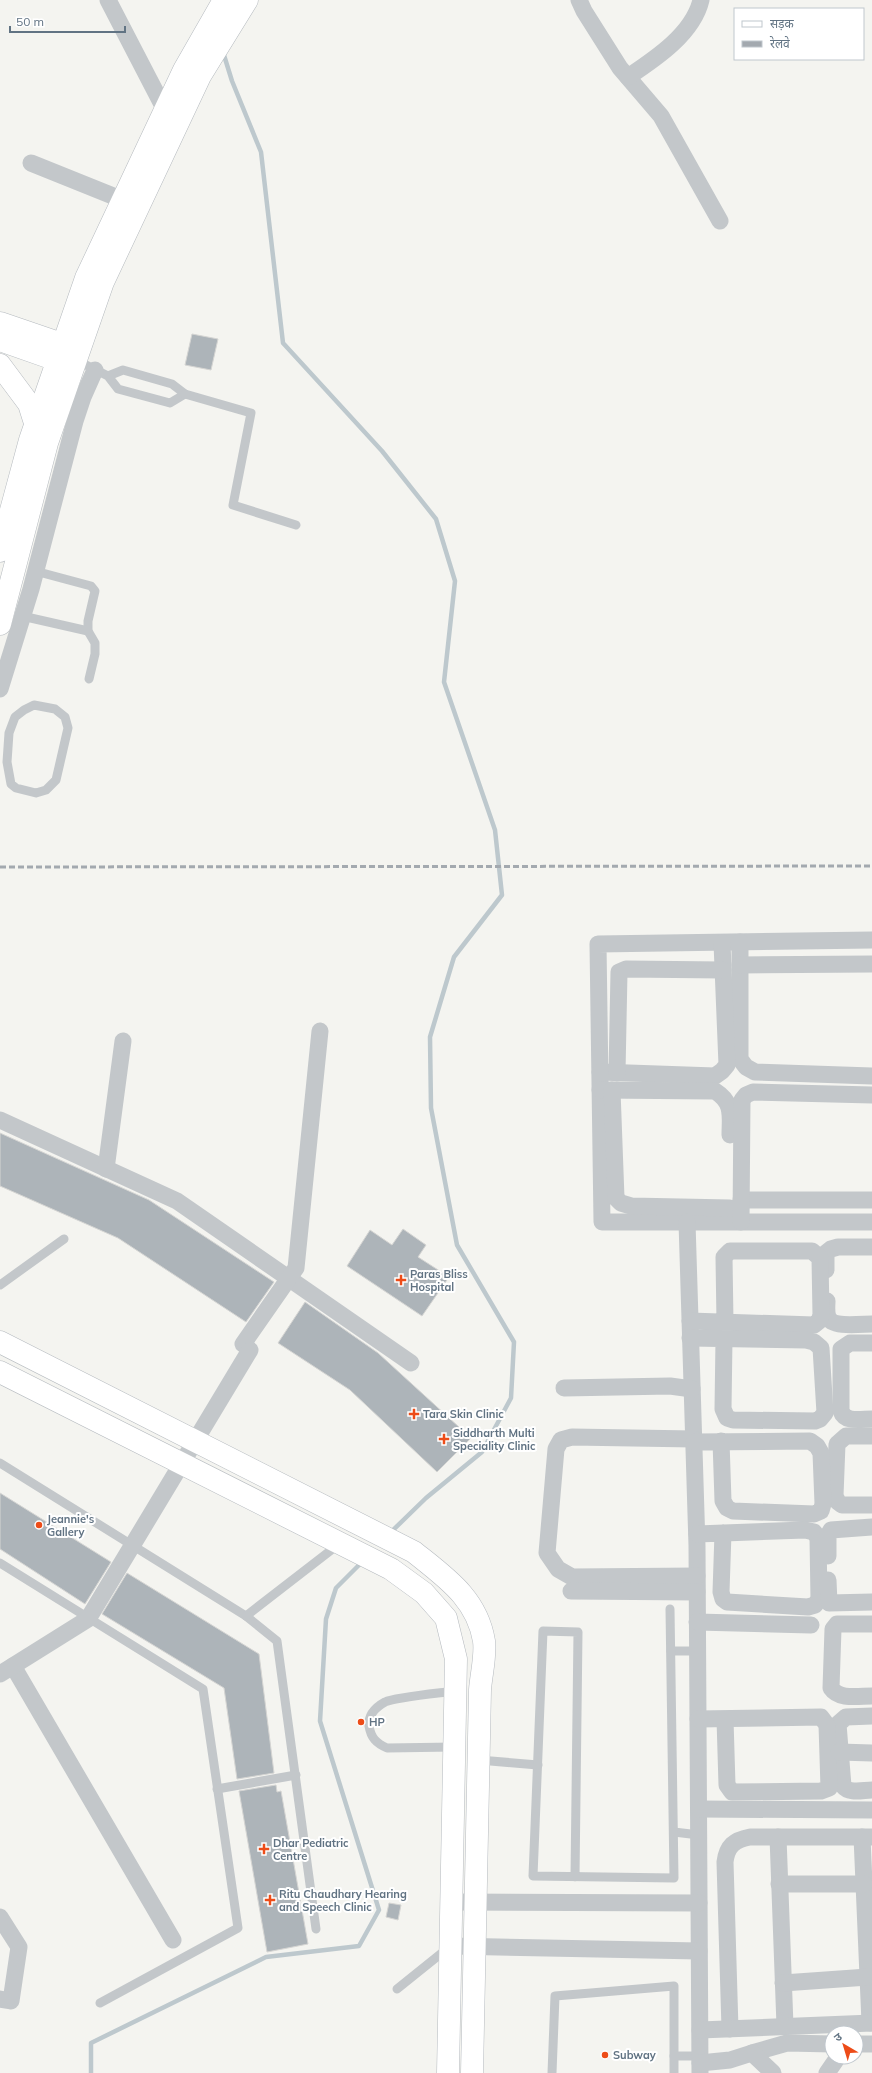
<svg xmlns="http://www.w3.org/2000/svg" width="872" height="2073" font-family="Mulish,'Noto Sans Devanagari',sans-serif">
	<rect width="100%" height="100%" fill="#f4f4f0"/>
	<g fill="none" stroke-linecap="round" stroke-linejoin="round">
		<g stroke="#bdc8cd" stroke-width="4.5">
			<path d="M223,52L232,81L261,152L283,343L382,451L436,519L455,581L444,682L495,830L502,895L454,957L430,1037L431,1108L457,1245L514,1342L511,1398L482,1452L426,1498L390,1533"/>
			<path d="M91,2073V2043L266,1957L359,1946L379,1910L320,1721L326,1619L336,1588L363,1561"/>
		</g>
	</g>
	<g fill="#adb4b9" stroke="#d5d5d3">
		<path d="M192,334L218,339L211,370L185,365Z"/>
		<path d="M0,1133L149,1200L274,1282L246,1322L118,1238L0,1186Z"/>
		<path d="M403,1229L426,1245L418,1257L449,1277L422,1316L347,1266L370,1230L392,1245Z"/>
		<path d="M305,1302L378,1353L471,1438L437,1472L350,1390L278,1343Z"/>
		<path d="M0,1493L111,1562L85,1604L0,1549Z"/>
		<path d="M127,1573L259,1654L274,1773L237,1779L224,1688L102,1614Z"/>
		<path d="M276,1785L277,1792L281,1791L308,1944L267,1952L239,1791Z"/>
		<path d="M389,1903L401,1905L398,1920L386,1917Z"/>
	</g>
	<g fill="none" stroke-linecap="round" stroke-linejoin="round">
		<g stroke="#b5babf" stroke-width="23">
			<g id="secondary">
				<path d="M0,323L76,349"/>
				<path d="M0,340L71,365"/>
				<path d="M0,365L29,404L35,423"/>
				<path d="M0,551L30,440L86,278L184,70L224,0"/>
				<path d="M0,624L47,443L103,282L200,76L247,0"/>
				<path d="M0,1342L414,1552C445,1577 477,1598 484,1641C486,1656 481,1675 480,1690L472,2073"/>
				<path d="M0,1372L391,1569L424,1593L446,1618L456,1659L448,2073"/>
			</g>
		</g>
		<g stroke="#c3c7ca" stroke-width="9">
			<path d="M76,360L108,376L123,370L172,384L185,394L170,403L118,389L108,376"/>
			<path d="M185,394L251,413L233,505L296,525"/>
			<path d="M35,571L91,586L95,591L88,621V631L95,643V654L89,679"/>
			<path d="M22,616L88,631"/>
			<path d="M34,705L55,709L65,717L68,728L56,780L46,790L36,793L16,788L11,784L7,762L9,733L15,717L24,710Z"/>
			<path d="M0,1285L64,1239"/>
			<path d="M0,1463L246,1616L277,1641L316,1929"/>
			<path d="M0,1563L203,1689L238,1928L100,2003"/>
			<path d="M246,1616L339,1544"/>
			<path d="M671,1651H698"/>
			<path d="M454,1747L387,1748C376,1743 371,1738 369,1726C368,1715 376,1707 385,1702C396,1697 441,1693 455,1691"/>
			<path d="M479,1760L538,1765"/>
			<path d="M217,1789L296,1775"/>
			<path d="M674,1832L699,1835"/>
			<path d="M575,1877L578,1632L543,1631L533,1876L674,1878L670,1609"/>
			<path d="M397,1989L448,1948"/>
			<path d="M674,2056H700"/>
			<path d="M552,2073L555,1996L674,1986V2073"/>
		</g>
		<g stroke="#c3c7ca" stroke-width="17">
			<path d="M108,0L165,110"/>
			<path d="M579,0L584,11L620,68L661,116L720,221"/>
			<path d="M628,77C655,59 693,34 701,0"/>
			<path d="M31,163L123,200"/>
			<path d="M0,689L31,589L75,421L83,397L95,370"/>
			<path d="M872,940L598,944L602,1222H872"/>
			<path d="M740,942V1059L746,1067L755,1072L872,1076"/>
			<path d="M740,965L872,964"/>
			<path d="M600,1072L715,1076L722,1071L727,1065L722,943"/>
			<path d="M617,1073L619,972L626,969L723,970"/>
			<path d="M600,1090L715,1091C734,1103 730,1116 730,1135"/>
			<path d="M612,1090L616,1198L621,1203L631,1206L730,1208"/>
			<path d="M0,1120L177,1201L411,1363"/>
			<path d="M106,1169L123,1041"/>
			<path d="M741,1200H872"/>
			<path d="M687,1222L697,1546L700,2073"/>
			<path d="M741,1222L742,1100L746,1095L753,1092L872,1095"/>
			<path d="M826,1270V1253L831,1249L838,1247H872"/>
			<path d="M827,1301C827,1305 826,1312 828,1317C832,1328 861,1324 872,1324"/>
			<path d="M690,1321L814,1325L819,1321L821,1315L820,1258L812,1251H730L724,1257L725,1322"/>
			<path d="M690,1338L806,1340L814,1342L821,1348L825,1413L820,1419L815,1421L733,1420L727,1418L723,1409L724,1339"/>
			<path d="M872,1343H850L841,1349V1411C845,1423 861,1419 872,1419"/>
			<path d="M243,1344L296,1268L320,1031"/>
			<path d="M564,1388L670,1386L692,1389"/>
			<path d="M872,1436H846L837,1444L835,1496L838,1502L842,1505H872"/>
			<path d="M694,1439L572,1437L561,1440L556,1449L547,1553L558,1569L572,1577L697,1576"/>
			<path d="M694,1442L810,1441L817,1446L821,1453L823,1504L821,1511L814,1514L733,1511L727,1508L723,1501L721,1441"/>
			<path d="M697,1534L805,1530L814,1532L818,1538L819,1599L815,1605L808,1607L727,1602L723,1599L721,1592L723,1533"/>
			<path d="M828,1556V1535L831,1530L872,1527"/>
			<path d="M828,1580L829,1603L872,1602"/>
			<path d="M571,1591L697,1592"/>
			<path d="M697,1622L811,1625"/>
			<path d="M872,1624H837L833,1629L831,1688C839,1700 858,1696 872,1696"/>
			<path d="M13,1666L173,1940"/>
			<path d="M0,1674L88,1619L250,1350"/>
			<path d="M872,1716L846,1717L838,1724L843,1786C849,1794 863,1790 872,1790"/>
			<path d="M698,1719L821,1717L827,1725L829,1788L821,1791L732,1792L727,1785L725,1719"/>
			<path d="M839,1752L872,1753"/>
			<path d="M699,1809L872,1810"/>
			<path d="M778,1837L785,2026"/>
			<path d="M862,1837L870,2023"/>
			<path d="M779,1884H864"/>
			<path d="M451,1902L699,1903"/>
			<path d="M0,1917L19,1947L11,2001L0,1999"/>
			<path d="M451,1946L699,1951"/>
			<path d="M783,1983L868,1977"/>
			<path d="M730,2029L725,1862C727,1846 734,1840 750,1837H872"/>
			<path d="M700,2030L872,2023"/>
			<path d="M856,2044H872"/>
			<path d="M752,2053L787,2043L832,2044"/>
			<path d="M700,2063L730,2060L752,2053L773,2073"/>
			<path d="M827,2073L838,2057"/>
		</g>
		<use href="#secondary" stroke="#fff" stroke-width="22"/>
		<path stroke="#a3a9af" stroke-width="3" stroke-dasharray="6 3" stroke-linecap="butt" d="M0,867L872,866"/>
	</g>
	<g fill="#ed4c18" stroke="#fff" stroke-width="1.5">
		<path d="M399 1274h4v4h4v4h-4v4h-4v-4h-4v-4h4z"/>
		<path d="M412 1408h4v4h4v4h-4v4h-4v-4h-4v-4h4z"/>
		<path d="M442 1433h4v4h4v4h-4v4h-4v-4h-4v-4h4z"/>
		<circle cx="39" cy="1525" r="4"/>
		<circle cx="361" cy="1722" r="4"/>
		<path d="M262 1843h4v4h4v4h-4v4h-4v-4h-4v-4h4z"/>
		<path d="M268 1894h4v4h4v4h-4v4h-4v-4h-4v-4h4z"/>
		<circle cx="605" cy="2055" r="4"/>
	</g>
	<g text-anchor="middle" dominant-baseline="central" stroke-width="4" stroke-linejoin="round" paint-order="stroke">
		<g font-size="11" font-weight="bold" fill="#617383" stroke="#fff" text-anchor="start">
			<text x="410" y="1274">Paras Bliss<tspan x="410" dy="13">Hospital</tspan></text>
			<text x="423" y="1414">Tara Skin Clinic</text>
			<text x="453" y="1433">Siddharth Multi<tspan x="453" dy="13">Speciality Clinic</tspan></text>
			<text x="47" y="1519">Jeannie's<tspan x="47" dy="13">Gallery</tspan></text>
			<text x="369" y="1722">HP</text>
			<text x="273" y="1843">Dhar Pediatric<tspan x="273" dy="13">Centre</tspan></text>
			<text x="279" y="1894">Ritu Chaudhary Hearing<tspan x="279" dy="13">and Speech Clinic</tspan></text>
			<text x="613" y="2055">Subway</text>
		</g>
	</g>
	<rect x="734" y="8" width="130" height="52" fill="#ffffff" stroke="#c0c7cd"/>
	<rect x="742" y="21" width="20" height="6" fill="#ffffff" stroke="#c0c7cd"/>
	<text x="770" y="28" font-size="12" fill="#617383">सड़क</text>
	<rect x="742" y="41" width="20" height="6" fill="#a3a9af" stroke="#c0c7cd"/>
	<text x="770" y="48" font-size="12" fill="#617383">रेलवे</text>
	<g transform="translate(844 2045) rotate(322)"><circle r="19" fill="#ffffff" stroke="#c0c7cd"/>
	<path d="M0-3L7 15L0 10L-7 15Z" fill="#ed4c18"/>
	<text y="-6" font-size="11" font-weight="bold" text-anchor="middle" fill="#617383">उ</text>
	</g>
	<path d="M10 26v6h115v-6" fill="none" stroke="#617383" stroke-width="2"/>
	<text x="16" y="26" font-size="12" fill="#617383" stroke="#ffffff" stroke-width="3" paint-order="stroke">50 m</text>
</svg>
